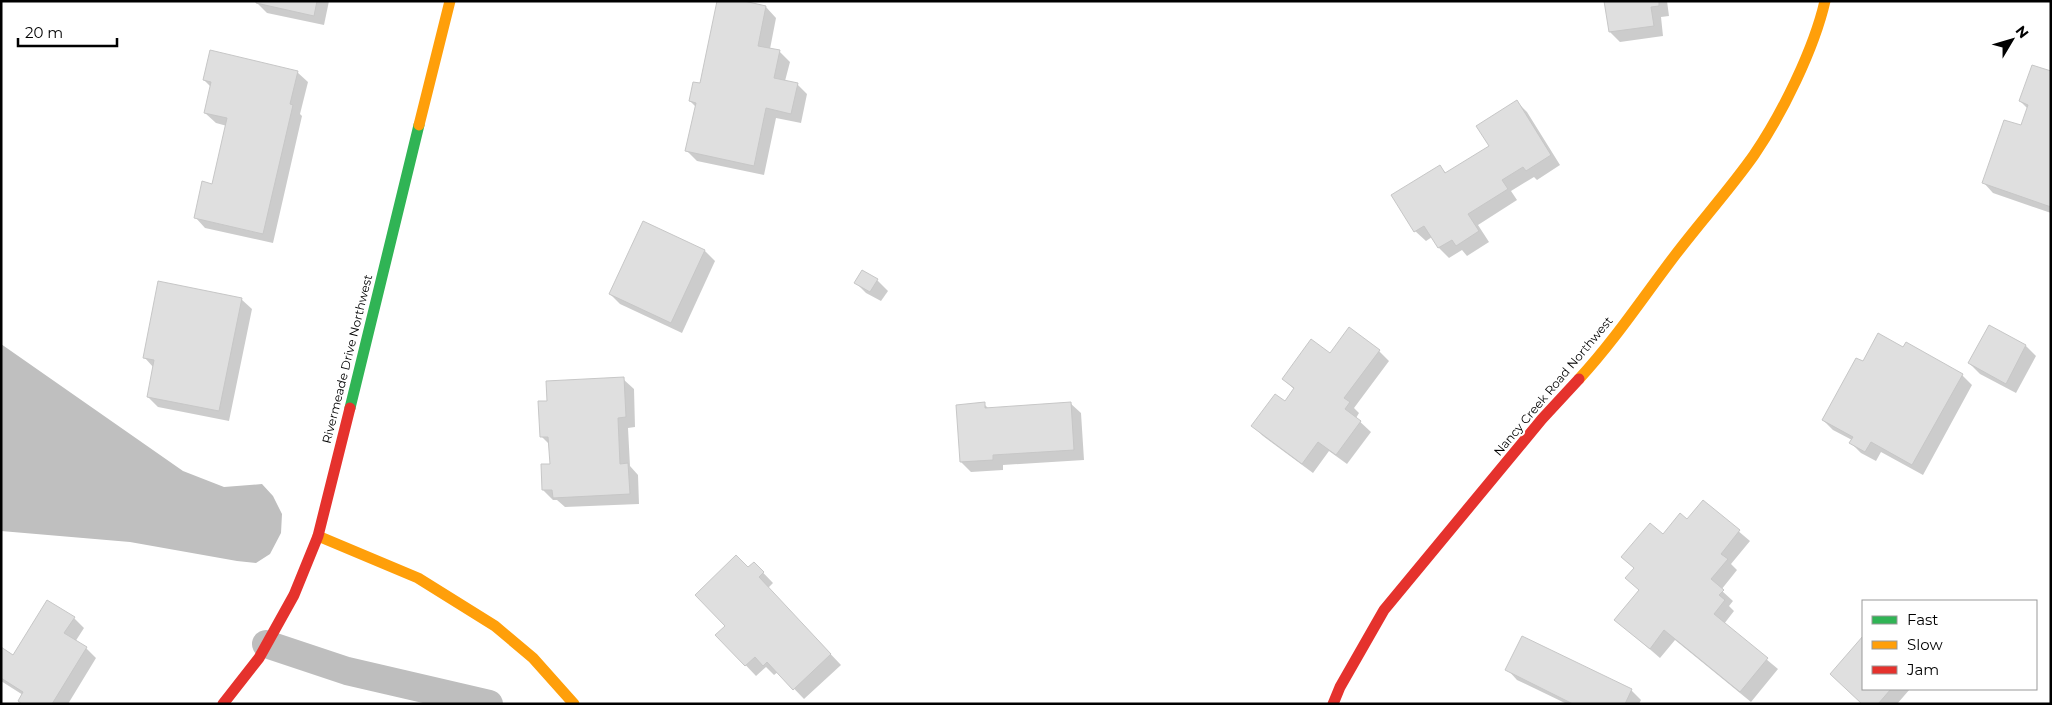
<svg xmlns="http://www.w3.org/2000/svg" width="2052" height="705" font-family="Montserrat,sans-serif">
	<rect width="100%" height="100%" fill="#fff"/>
	<path fill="#bfbfbf" d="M1,344L183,471L224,487L262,484L273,496L282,514L281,533L270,554L256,563L237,561L130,542L1,531Z"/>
	<g fill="#0003">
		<path d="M258,1H329L324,25L267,13L257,3Z"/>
		<path d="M738,1L766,7L776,18L770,49L779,51L790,62L785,81L797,84L807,94L801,123L776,118L764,175L697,161L687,151L696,107L690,101L701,85Z"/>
		<path d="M1605,1H1667L1669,16L1661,17L1663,36L1620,42L1610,32Z"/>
		<path d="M297,72L308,82L300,114L302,116L273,243L205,228L195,217L213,185L227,126L216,123L205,113L211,87L204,80Z"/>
		<path d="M2051,73V213L1993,193L1983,182L2022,127L2028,109L2020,101Z"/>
		<path d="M1517,102L1527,112L1560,165L1537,180L1534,177L1511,191L1517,200L1478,225L1489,242L1467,256L1462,250L1449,258L1439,248L1432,237L1426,241L1415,231L1440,167L1447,174L1491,146Z"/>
		<path d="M643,223L705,251L715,261L682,333L620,304L610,294Z"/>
		<path d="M863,271L877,280L888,291L881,301L866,293L856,283Z"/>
		<path d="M241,299L252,309L229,421L158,407L148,397L154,368L144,357Z"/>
		<path d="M1989,326L2026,346L2036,356L2016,393L1980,374L1970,364Z"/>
		<path d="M1904,349L1962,375L1972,385L1923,475L1881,452L1876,461L1861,453L1851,443L1852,440L1833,430L1823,420L1863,363Z"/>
		<path d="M1379,351L1389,361L1354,408L1359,413L1356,418L1371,432L1347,464L1329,451L1313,473L1263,436L1253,426L1285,402L1295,390L1283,379L1330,355Z"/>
		<path d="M623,379L634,389L635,427L628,428L630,466L638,475L639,504L565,507L557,500H553L543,490L551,465L550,445L542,437L548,402Z"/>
		<path d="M1070,403L1081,413L1084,460L1003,465V470L971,472L961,462L984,404L989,409Z"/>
		<path d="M1704,502L1750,541L1731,564L1737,570L1721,590L1733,601L1729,606L1734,611L1724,624L1778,669L1751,702L1675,640L1660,658L1616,620L1640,591L1627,578L1635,569L1623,557L1687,521Z"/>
		<path d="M754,563L773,583L768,588L841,665L804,699L778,672L774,675L766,667L756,676L717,635L727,626L748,569Z"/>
		<path d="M74,618L84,628L75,642L86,648L96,658L68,704H22L23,695L1,681V649L14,656Z"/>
		<path d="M1863,638V689H1910L1897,704H1863L1831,674Z"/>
		<path d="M1507,669L1631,690L1641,700L1639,704H1567L1517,680Z"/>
	</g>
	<g fill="#dfdfdf" stroke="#c7c7c7">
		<path d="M256,1H317L314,16L256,3Z"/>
		<path d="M717,1H744L766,6L758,46L780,50L774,78L798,83L791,114L766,108L754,166L685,151L696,103L689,101L693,82L700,83Z"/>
		<path d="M1604,1H1659V6L1651,7L1654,26L1609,32Z"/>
		<path d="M210,50L298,71L290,104L293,105L263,234L194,218L202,181L212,184L227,118L204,113L211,82L203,80Z"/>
		<path d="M2032,65L2051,71V207L1982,183L2004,120L2021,125L2028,105L2019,101Z"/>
		<path d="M1517,100L1551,155L1526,171L1523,167L1502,180L1508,189L1468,214L1479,231L1456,246L1452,240L1438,248L1424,226L1414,232L1391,195L1440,165L1445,173L1489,146L1476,126Z"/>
		<path d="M643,221L705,250L671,323L609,294Z"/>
		<path d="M862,270L878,279L870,292L854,283Z"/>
		<path d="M158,281L242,298L219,411L147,397L154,360L143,358Z"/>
		<path d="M1989,325L2026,345L2006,384L1968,363Z"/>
		<path d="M1349,327L1380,350L1344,398L1350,402L1345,409L1361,421L1336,455L1318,442L1302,464L1251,426L1275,394L1285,401L1294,388L1282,379L1311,339L1330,353Z"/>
		<path d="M1878,333L1903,347L1906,342L1963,374L1912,465L1871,442L1865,452L1849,443L1853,437L1822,420L1856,358L1863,361Z"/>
		<path d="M624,377L626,417L618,418L620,464L628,463L630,494L553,498L552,490H542L541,464H550L548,437H540L538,401H547L546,381Z"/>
		<path d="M985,402V408L1071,402L1074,450L993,455V460L960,462L956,405Z"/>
		<path d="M1703,500L1740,530L1721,554L1728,559L1711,579L1724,590L1719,595L1725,600L1714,614L1768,658L1740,692L1664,630L1650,649L1614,620L1639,590L1625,578L1634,568L1621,557L1650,523L1663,534L1680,513L1687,519Z"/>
		<path d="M736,555L748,567L754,562L764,572L759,577L831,654L793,690L767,662L763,666L755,657L745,666L715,635L725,626L695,595Z"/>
		<path d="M47,600L75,617L64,633L87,647L52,704H22L18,701L23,692L1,678V647L13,655Z"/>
		<path d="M1522,636L1632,689L1625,704H1573L1505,670Z"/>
		<path d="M1863,636V689H1891L1878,704H1862L1830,674Z"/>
	</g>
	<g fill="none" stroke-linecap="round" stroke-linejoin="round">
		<path stroke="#bebebe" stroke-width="28" d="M266,644L347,671L489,704"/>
		<path stroke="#30b455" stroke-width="11" d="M350,408L419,125"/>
		<g stroke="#ff9f0a" stroke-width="11">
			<path d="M419,125L450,1"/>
			<path d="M1579,379C1615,340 1644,296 1676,254C1702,220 1730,189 1754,155C1782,114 1814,49 1825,1"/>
			<path d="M318,536L418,578L495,626L533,658L574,704"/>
		</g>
		<g stroke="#e5322d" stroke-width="11">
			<path d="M223,704L259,658L294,595L318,536L350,408"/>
			<path d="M1333,704L1340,687L1384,610L1542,419L1579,379"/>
		</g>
	</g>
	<g text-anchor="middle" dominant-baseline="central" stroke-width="4.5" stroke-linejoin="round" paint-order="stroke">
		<g font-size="12" fill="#000" stroke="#fff">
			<text transform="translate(347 359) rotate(-76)">Rivermeade Drive Northwest</text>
			<text transform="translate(1553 386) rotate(-50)">Nancy Creek Road Northwest</text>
		</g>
	</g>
	<rect width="2052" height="705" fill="none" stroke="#000000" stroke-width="5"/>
	<rect x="1862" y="600" width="175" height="90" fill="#ffffff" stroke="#999999"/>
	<rect x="1872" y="616" width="25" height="8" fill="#30b455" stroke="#999999"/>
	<text x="1907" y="625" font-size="15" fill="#000000">Fast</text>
	<rect x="1872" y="641" width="25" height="8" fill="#ff9f0a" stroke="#999999"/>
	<text x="1907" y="650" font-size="15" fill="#000000">Slow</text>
	<rect x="1872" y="666" width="25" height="8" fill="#e5322d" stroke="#999999"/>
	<text x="1907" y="675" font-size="15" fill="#000000">Jam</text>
	<g transform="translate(2012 40) rotate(52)" stroke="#ffffff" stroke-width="4" paint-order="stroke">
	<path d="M0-4L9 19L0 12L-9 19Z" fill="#000000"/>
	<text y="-8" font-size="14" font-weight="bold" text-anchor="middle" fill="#000000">N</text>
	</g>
	<path d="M18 38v8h99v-8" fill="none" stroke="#000000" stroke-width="2.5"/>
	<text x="25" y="38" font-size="15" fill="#000000" stroke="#ffffff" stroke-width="4" paint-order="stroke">20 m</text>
</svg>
